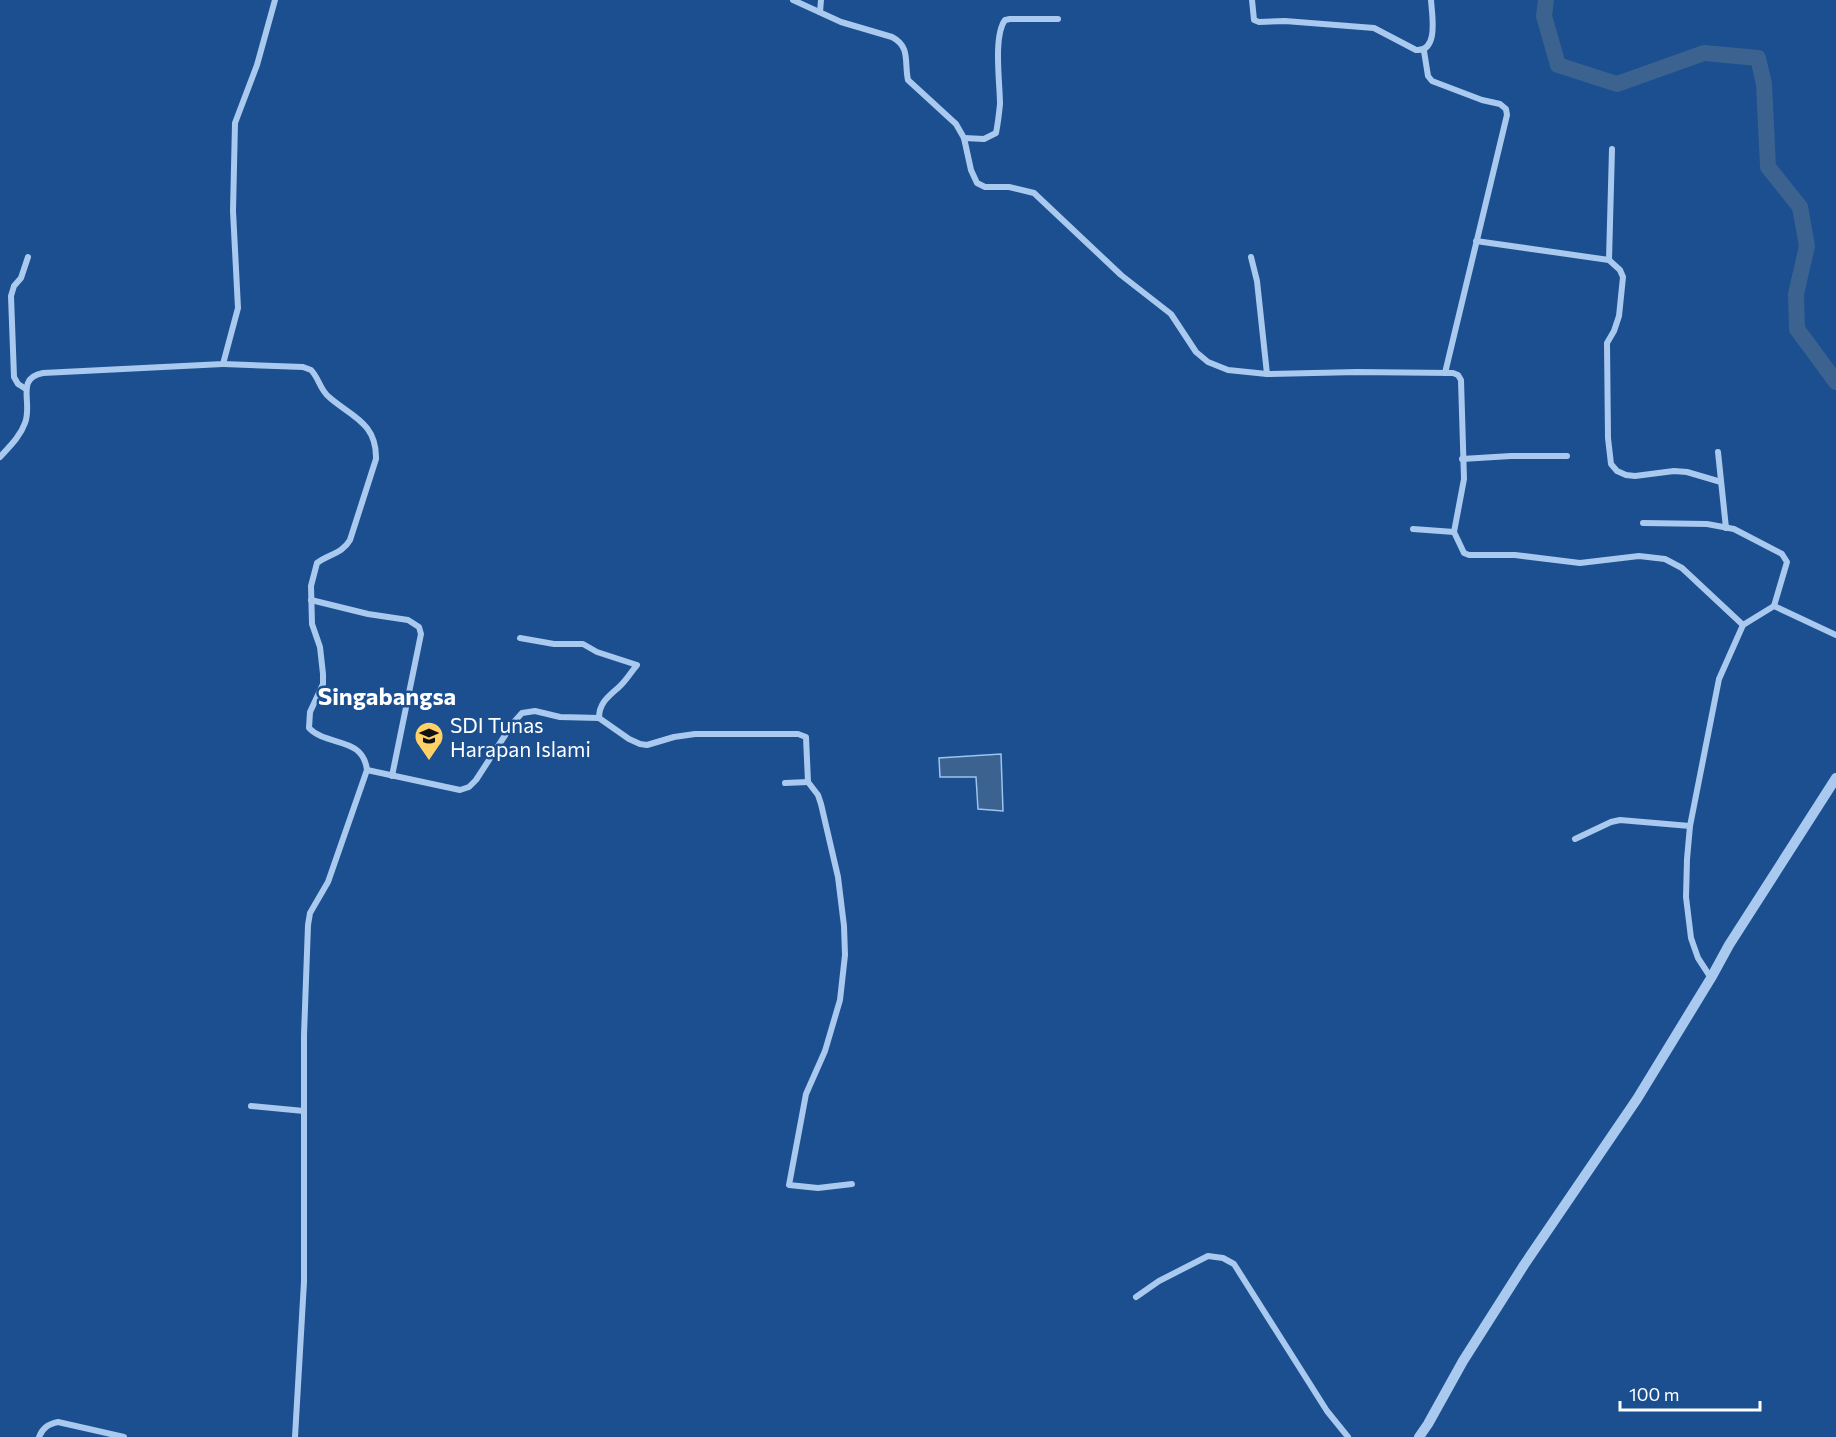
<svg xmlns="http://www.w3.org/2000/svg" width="1836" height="1437" font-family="Commissioner,sans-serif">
	<rect width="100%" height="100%" fill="#1b4f8f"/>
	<path fill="#3c6290" stroke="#9cc4f0" stroke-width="1.5" d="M1001,754L1003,811L978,809L976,777H940L939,758Z"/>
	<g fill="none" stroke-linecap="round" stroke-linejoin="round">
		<path stroke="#3c6290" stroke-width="16" d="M1546,0L1544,16L1558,65L1617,84L1704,53L1758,58L1764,84L1768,167L1800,207L1807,246L1796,294L1797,329L1836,382"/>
		<g stroke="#a9c9ee" stroke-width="6">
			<path d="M793,0L841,22L892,37C911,47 904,62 908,80L956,124L964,138L971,170L977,183L985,187H1009L1034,193L1121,275L1171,314L1196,352L1208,362L1228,370L1267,374L1357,372L1453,373L1458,375L1461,380L1464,479L1454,532L1464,553L1469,555H1515L1580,563L1639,556L1665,559L1682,568L1743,625"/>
			<path d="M1252,0L1254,20L1259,22L1285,21L1374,28L1416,50C1439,52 1432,15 1431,0"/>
			<path d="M820,12L821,0"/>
			<path d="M1424,51L1428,76L1432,81L1482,100L1500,104L1506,109L1507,115L1445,373"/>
			<path d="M964,138L984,139L996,133C998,123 999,114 1000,104C1000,84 993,36 1005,20L1010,19H1058"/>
			<path d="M1476,241L1609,260L1620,270L1623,277L1619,316L1614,331L1607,343L1608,438L1611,464L1617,471L1626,475L1635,476L1674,471L1687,472L1721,482"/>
			<path d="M1251,257L1257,281L1267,374"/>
			<path d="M1609,260L1612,149"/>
			<path d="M223,364L303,367L311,370C319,378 320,390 329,397C350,416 377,422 376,459L350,540C342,554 329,554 317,563L311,586L312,624L320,647L323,674V684L310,712L309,728C327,747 363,736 367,770L328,882L310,913L308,925L304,1035V1282L295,1437"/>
			<path d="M26,389L18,384L14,377L11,296L14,286L21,278L28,257"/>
			<path d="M1718,452L1726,528"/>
			<path d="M0,457C9,447 20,437 25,423C33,403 15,378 43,373L223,364L238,308L233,211L235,123L257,65L275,0"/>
			<path d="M1462,459L1511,456H1567"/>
			<path d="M1643,523L1707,524L1734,529L1782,554L1787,562L1774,606"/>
			<path d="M1413,529L1454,532"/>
			<path d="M311,600L368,614L408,620L419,627L421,634L392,776"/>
			<path d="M1743,625L1774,606L1836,635"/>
			<path d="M520,638L554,644H583L597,652L637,665C631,672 626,681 619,687C608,697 599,703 599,718"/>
			<path d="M367,770L460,790L469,787L476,780L513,723L522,713L535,711L560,717L599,718L629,739L640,744L647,745L674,737L695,734H798L806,737L808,782L818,795L821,804L838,877L844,926L845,955L840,1000L825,1051L806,1094L789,1185L818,1188L852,1184"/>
			<path d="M785,783L808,782"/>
			<path d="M1575,839L1611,822L1620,820L1690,826"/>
			<path d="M1711,978L1698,958L1691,938L1686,897L1687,859L1690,826L1719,679L1743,625"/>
			<path d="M251,1106L304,1111"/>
			<path d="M1136,1297L1159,1281L1208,1256L1223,1258L1234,1264L1327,1411L1348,1437"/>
			<path d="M39,1437C43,1427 49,1424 58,1422L124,1437"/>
		</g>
		<path stroke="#a9c9ee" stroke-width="10" d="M1419,1437L1428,1424L1463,1361L1524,1265L1637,1099L1711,978L1729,945L1836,778"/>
	</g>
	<defs>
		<g id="school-pin" transform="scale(1.5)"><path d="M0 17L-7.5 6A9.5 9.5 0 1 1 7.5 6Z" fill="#ffd166" stroke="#1b4f8f"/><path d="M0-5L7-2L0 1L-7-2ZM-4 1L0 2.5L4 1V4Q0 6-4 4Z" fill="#111"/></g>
	</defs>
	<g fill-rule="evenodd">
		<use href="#school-pin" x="429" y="736"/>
	</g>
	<g text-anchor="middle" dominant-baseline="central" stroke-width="5" stroke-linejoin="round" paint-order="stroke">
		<g font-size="21" fill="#fff" stroke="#1b4f8f" text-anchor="start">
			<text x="450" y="724">SDI Tunas<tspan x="450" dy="24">Harapan Islami</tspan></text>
		</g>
		<g font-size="24" font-weight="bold" fill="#fff" stroke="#1b4f8f">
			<text x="387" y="695">Singabangsa</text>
		</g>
	</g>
	<path d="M1620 1401v9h140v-9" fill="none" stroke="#ffffff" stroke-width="3"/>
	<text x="1629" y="1401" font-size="18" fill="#ffffff" stroke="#1b4f8f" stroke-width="4.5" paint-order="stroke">100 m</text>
</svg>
